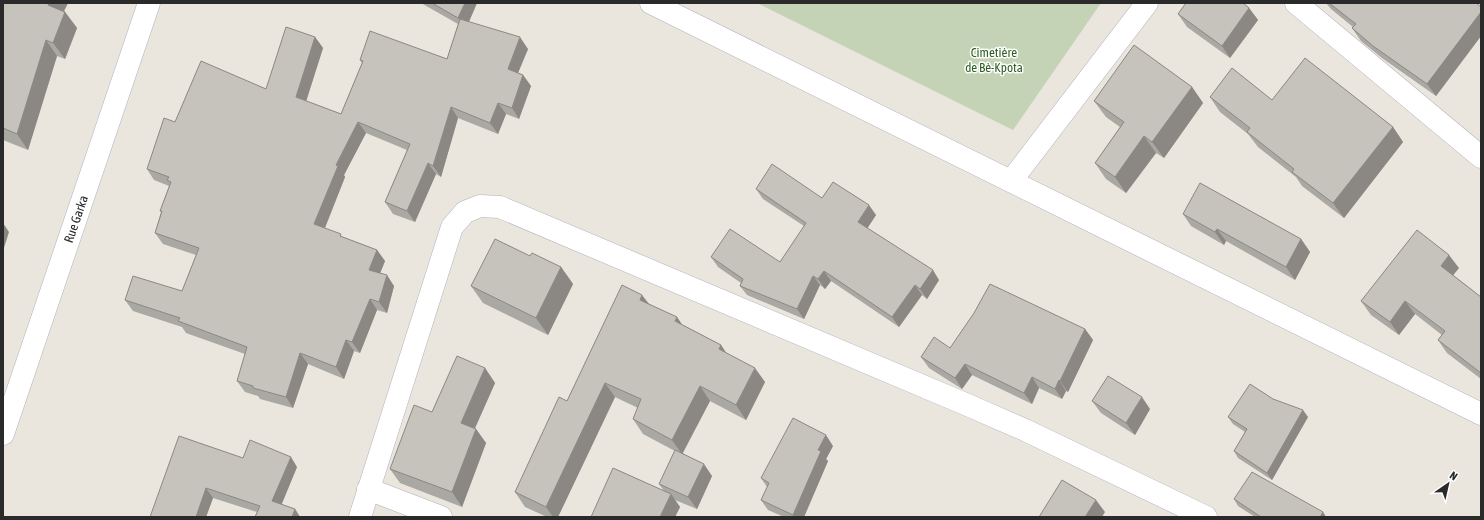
<svg xmlns="http://www.w3.org/2000/svg" width="1484" height="520" font-family="'Asap Condensed',sans-serif">
	<rect width="100%" height="100%" fill="#eae5dd"/>
	<path fill="#c4d2b6" d="M757,3H1101L1013,130Z"/>
	<g fill="none" stroke-linecap="round" stroke-linejoin="round">
		<g stroke="#b1b3bc" stroke-width="23">
			<g id="minor">
				<path d="M651,3L1481,414"/>
				<path d="M1296,3L1481,157"/>
				<path d="M1011,181L1147,3"/>
				<path d="M3,434L149,3"/>
				<path d="M368,489L441,517"/>
				<path d="M360,517L452,227L465,212L480,206L500,207L970,406L1025,430L1206,517"/>
			</g>
		</g>
		<use href="#minor" stroke="#fff" stroke-width="22"/>
	</g>
	<g fill="#aaa8a2">
		<path d="M3,3H68L64,11L65,12L77,28L65,59L57,56L28,150L3,140Z"/>
		<path d="M421,3H477L469,22L528,49L518,73L523,75L531,86L519,119L506,114L498,134L458,118L441,177L436,174L415,222L393,214L385,202L407,150L366,133L344,175L345,177L325,228L343,237L377,250L385,261L380,273L394,286L387,313L377,310L360,353L354,351L344,379L308,364L293,408L260,399L258,396L245,392L237,381L245,354L186,333L182,327L133,311L125,300L182,291L196,255L163,244L155,233L161,212L160,211L169,186L154,180L147,169L175,122L266,89L315,37L323,48L306,101L341,114L362,63L360,60L447,59L458,24Z"/>
		<path d="M1326,3H1476L1481,7V36L1436,96L1382,58L1361,41L1352,28L1353,27L1331,9Z"/>
		<path d="M1249,8L1258,20L1230,58L1187,27L1178,14Z"/>
		<path d="M1192,87L1203,103L1164,158L1156,153L1126,193L1106,179L1095,163L1120,127L1106,117L1094,101Z"/>
		<path d="M1210,97L1272,100L1393,127L1403,142L1344,218L1302,186L1296,177L1258,147L1248,134L1220,112Z"/>
		<path d="M756,189L822,198L876,215L867,228L939,280L927,299L922,295L899,327L831,281L825,289L820,285L804,319L747,295L740,286L741,283L718,267L711,257L780,262L804,226L763,199Z"/>
		<path d="M1183,214L1301,239L1310,252L1295,280L1226,241L1224,245L1191,226Z"/>
		<path d="M530,256L561,267L573,284L548,335L483,303L471,286Z"/>
		<path d="M1459,268L1453,275L1481,297V379L1447,353L1438,340L1442,335L1415,314L1399,335L1371,315L1361,301Z"/>
		<path d="M649,305L677,317L682,325L721,345L726,353L765,382L746,420L710,401L683,453L712,476L697,509L675,500L680,507L675,517H591L664,491L659,484L675,451L643,434L633,419L638,408L615,397L558,517H547L525,507L515,492L567,401Z"/>
		<path d="M1085,329L1093,340L1068,392L1066,391L1062,399L1039,388L1032,404L972,375L962,389L929,368L921,357L950,348Z"/>
		<path d="M485,368L495,383L475,428L476,429L486,443L462,507L400,483L390,469L432,412Z"/>
		<path d="M1273,399L1308,417L1272,480L1238,458L1234,451L1245,432L1233,424L1228,417Z"/>
		<path d="M1092,401L1150,409L1135,435L1101,413Z"/>
		<path d="M833,446L826,459L828,461L804,517H784L768,510L761,500L767,487L761,478Z"/>
		<path d="M243,458L297,467L281,504L295,509L300,517H255L257,512L213,498L206,517H150Z"/>
		<path d="M1234,499L1323,512L1326,517H1255L1238,506Z"/>
	</g>
	<g fill="#8b8884">
		<path d="M49,3H68L59,21L48,5Z"/>
		<path d="M465,3H477L466,28L458,18Z"/>
		<path d="M1249,8L1258,20L1230,58L1222,46Z"/>
		<path d="M65,12L77,28L65,59L53,43Z"/>
		<path d="M1479,14L1481,16V36L1436,96L1427,84Z"/>
		<path d="M315,37L323,48L304,108L296,97Z"/>
		<path d="M520,37L528,49L515,80L508,69Z"/>
		<path d="M46,40L57,56L28,150L17,134Z"/>
		<path d="M523,75L531,86L519,119L512,108Z"/>
		<path d="M1192,87L1203,103L1164,158L1152,142Z"/>
		<path d="M498,103L506,114L498,134L490,123Z"/>
		<path d="M451,107L458,118L441,177L433,166Z"/>
		<path d="M358,122L366,133L344,175L345,177L322,235L314,224L336,165Z"/>
		<path d="M1393,127L1403,142L1344,218L1333,203Z"/>
		<path d="M1144,136L1156,153L1126,193L1115,177Z"/>
		<path d="M428,163L436,174L415,222L407,211Z"/>
		<path d="M869,205L876,215L865,232L858,222Z"/>
		<path d="M3,223L9,232L3,251Z"/>
		<path d="M1217,229L1226,241L1224,245L1215,232Z"/>
		<path d="M1301,239L1310,252L1295,280L1286,267Z"/>
		<path d="M377,250L385,261L377,281L369,270Z"/>
		<path d="M1449,255L1459,268L1450,279L1441,266Z"/>
		<path d="M561,267L573,284L548,335L536,318Z"/>
		<path d="M933,270L939,280L927,299L920,289Z"/>
		<path d="M824,271L831,281L825,289L818,279Z"/>
		<path d="M387,275L394,286L387,313L379,302Z"/>
		<path d="M813,276L820,285L804,319L797,309Z"/>
		<path d="M915,285L922,295L899,327L892,317Z"/>
		<path d="M642,295L653,309L640,300Z"/>
		<path d="M370,299L377,310L360,353L352,342Z"/>
		<path d="M1405,301L1415,314L1399,335L1390,322Z"/>
		<path d="M677,317L687,332L675,321Z"/>
		<path d="M1085,329L1093,340L1068,392L1060,381Z"/>
		<path d="M346,340L354,351L344,379L336,367Z"/>
		<path d="M721,345L731,360L719,349Z"/>
		<path d="M300,353L308,364L293,408L286,397Z"/>
		<path d="M965,364L972,375L962,389L955,378Z"/>
		<path d="M485,368L495,383L471,437L461,423Z"/>
		<path d="M755,368L765,382L746,420L736,405Z"/>
		<path d="M1032,377L1039,388L1032,404L1024,393Z"/>
		<path d="M1059,380L1066,391L1062,399L1055,389Z"/>
		<path d="M605,383L615,397L558,517H553L546,507Z"/>
		<path d="M700,386L710,401L682,454L672,440Z"/>
		<path d="M1142,397L1150,409L1135,435L1126,423Z"/>
		<path d="M1303,410L1308,417L1272,480L1267,473Z"/>
		<path d="M476,429L486,443L462,507L452,492Z"/>
		<path d="M826,435L833,446L826,459L828,461L804,517H795L793,515L818,450Z"/>
		<path d="M291,457L297,467L279,511L272,501Z"/>
		<path d="M704,464L712,476L697,509L688,497Z"/>
		<path d="M206,488L213,498L206,517H196Z"/>
		<path d="M671,494L680,507L675,517H660Z"/>
		<path d="M1096,500L1105,512L1102,517H1085Z"/>
		<path d="M295,509L300,517H292Z"/>
		<path d="M1323,512L1326,517H1320Z"/>
	</g>
	<g fill="#c6c3bc" stroke="#8b8884">
		<path d="M3,3H49L48,5L65,12L53,43L46,40L17,134L3,128Z"/>
		<path d="M432,3H465L458,18Z"/>
		<path d="M1186,3H1243L1249,8L1222,46L1178,14Z"/>
		<path d="M1329,3H1476L1481,7V12L1427,84L1373,46L1352,28L1356,24Z"/>
		<path d="M460,19L520,37L508,69L523,75L512,108L498,103L490,123L451,107L433,166L428,163L407,211L385,202L410,144L358,122L336,165L338,166L314,224L341,234L340,236L377,250L369,270L387,275L379,302L370,299L352,342L346,340L336,367L300,353L286,397L253,388V386L237,381L247,347L178,321L180,318L125,300L133,276L182,291L199,248L155,233L162,211H160L171,182L167,180L169,177L147,169L164,118L175,122L201,61L266,89L286,27L315,37L296,97L341,114L363,61L360,60L370,31L447,59Z"/>
		<path d="M1134,45L1192,87L1152,142L1144,136L1115,177L1095,163L1124,122L1094,101Z"/>
		<path d="M1305,58L1393,127L1333,203L1292,172L1294,169L1247,132L1250,128L1210,97L1232,68L1272,100Z"/>
		<path d="M772,164L822,198L833,182L869,205L858,222L933,270L920,289L915,285L892,317L824,271L818,279L813,276L797,309L740,286L743,279L711,257L730,229L780,262L806,223L756,189Z"/>
		<path d="M1200,183L1301,239L1286,267L1217,229L1215,232L1183,214Z"/>
		<path d="M1417,230L1449,255L1441,266L1481,297V373L1438,340L1445,331L1405,301L1390,322L1361,301Z"/>
		<path d="M495,239L530,256L532,253L561,267L536,318L471,286Z"/>
		<path d="M990,284L1085,329L1060,381L1059,380L1055,389L1032,377L1024,393L965,364L955,378L921,357L934,337L950,348L974,313Z"/>
		<path d="M622,285L642,295L640,300L677,317L675,321L721,345L719,349L755,368L736,405L700,386L672,440L633,419L641,399L605,383L546,507L515,492L559,397L567,401Z"/>
		<path d="M457,356L485,368L461,423L476,429L452,492L390,469L414,405L432,412Z"/>
		<path d="M1108,376L1142,397L1126,423L1092,401Z"/>
		<path d="M1250,384L1273,399L1303,410L1267,473L1234,451L1247,429L1228,417Z"/>
		<path d="M793,418L826,435L818,450L821,451L793,515L761,500L769,483L761,478Z"/>
		<path d="M179,436L243,458L250,440L291,457L272,501L295,509L292,517H255L260,506L206,488L196,517H150Z"/>
		<path d="M675,450L704,464L688,497L659,484Z"/>
		<path d="M613,468L671,494L660,517H591Z"/>
		<path d="M1252,472L1323,512L1320,517H1261L1234,499Z"/>
		<path d="M1062,480L1096,500L1085,517H1039Z"/>
	</g>
	<g text-anchor="middle" dominant-baseline="central" stroke-width="3" stroke-linejoin="round" paint-order="stroke">
		<g font-size="13" fill="#2e5f22" stroke="#fff">
			<text x="994" y="52">Cimetière<tspan x="994" dy="15">de Bè-Kpota</tspan></text>
		</g>
		<g font-size="13" fill="#2a2a2a" stroke="#fff">
			<text transform="translate(76 219) rotate(-71)">Rue Garka</text>
		</g>
	</g>
	<rect width="1484" height="520" fill="none" stroke="#2a2a2a" stroke-width="8"/>
	<g transform="translate(1448 484) rotate(34)" stroke="#ffffff" stroke-width="3" paint-order="stroke">
	<path d="M0-3L7 15L0 10L-7 15Z" fill="#2a2a2a"/>
	<text y="-6" font-size="11" font-weight="bold" text-anchor="middle" fill="#2a2a2a">N</text>
	</g>
</svg>
